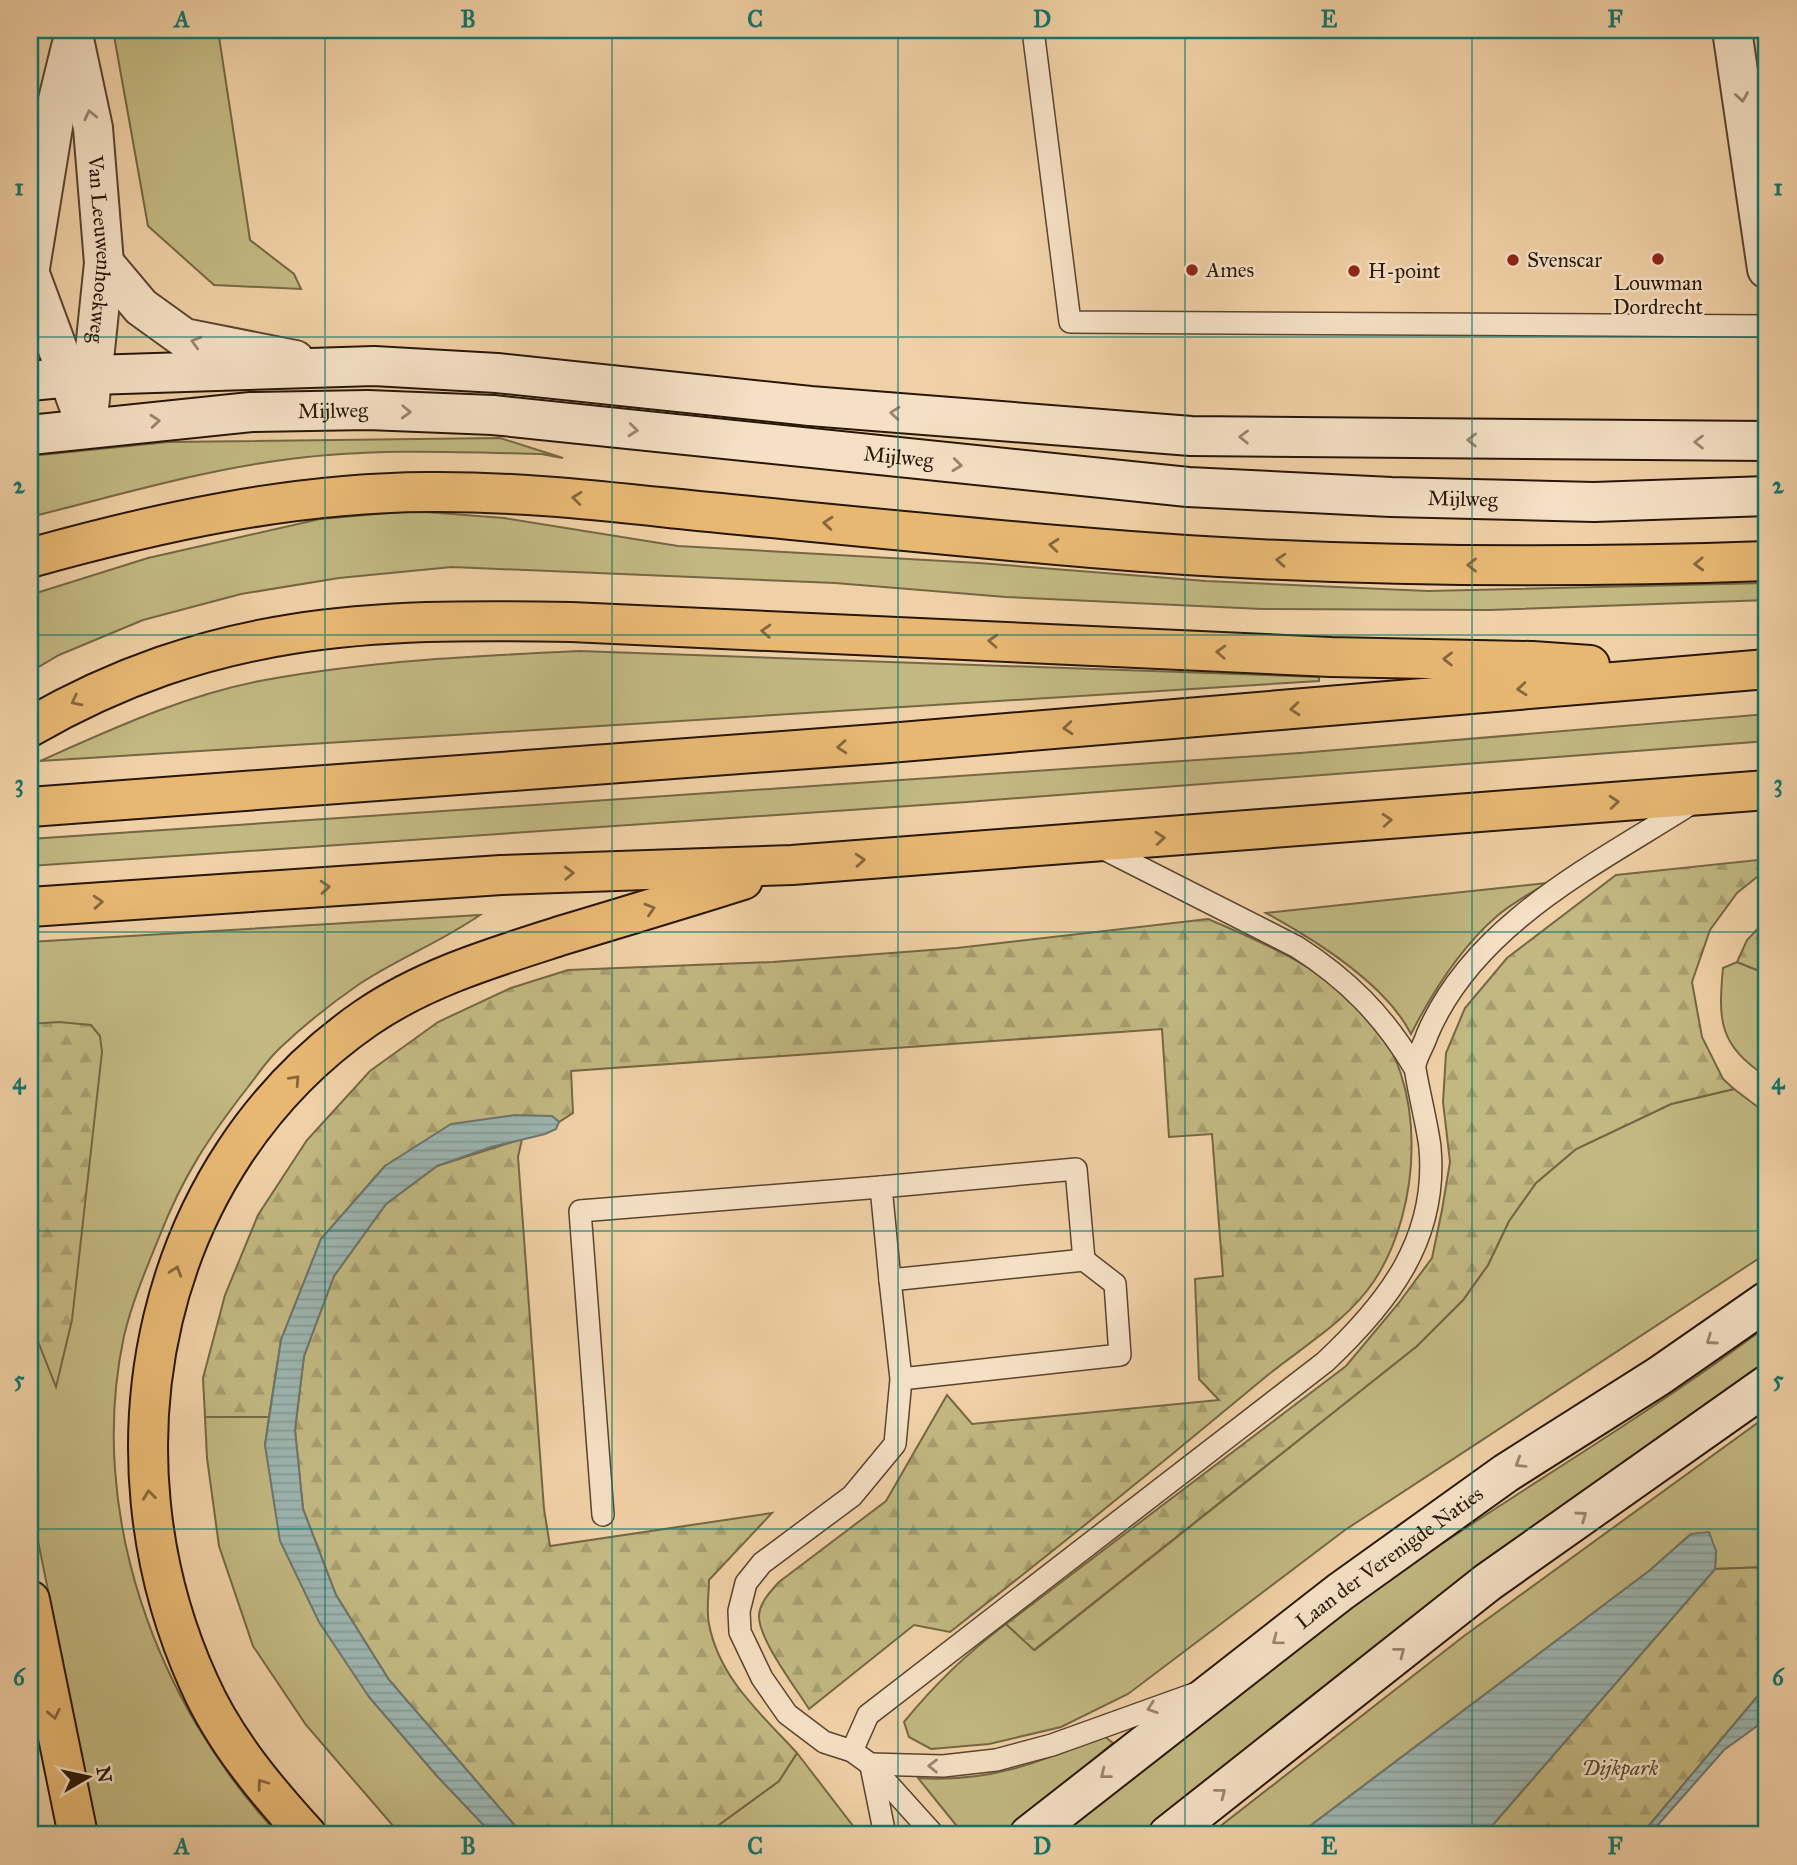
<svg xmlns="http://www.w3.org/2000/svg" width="1797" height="1865" font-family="'IM FELL Great Primer',serif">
	<defs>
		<pattern id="forest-firs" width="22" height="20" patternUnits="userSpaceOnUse" patternTransform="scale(1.75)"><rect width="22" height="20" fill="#c2b881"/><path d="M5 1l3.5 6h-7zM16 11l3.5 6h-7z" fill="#a79d6e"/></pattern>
		<pattern id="water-rules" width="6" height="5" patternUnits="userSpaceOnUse" patternTransform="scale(1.75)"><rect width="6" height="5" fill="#9cb5b0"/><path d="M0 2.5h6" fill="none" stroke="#869b96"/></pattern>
	</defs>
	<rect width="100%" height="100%" fill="#f0d0a6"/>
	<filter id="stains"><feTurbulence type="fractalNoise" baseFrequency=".00286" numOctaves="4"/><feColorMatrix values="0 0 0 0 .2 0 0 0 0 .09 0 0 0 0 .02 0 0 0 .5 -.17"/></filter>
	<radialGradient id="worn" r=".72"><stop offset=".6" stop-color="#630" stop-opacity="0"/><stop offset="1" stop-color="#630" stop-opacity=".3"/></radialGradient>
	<g fill="#c2b881" stroke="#756744" stroke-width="2">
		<path d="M113,30H218L250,240L294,274L301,289L214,285L148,226Z"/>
		<path d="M500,438L563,458L541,454C458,452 373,448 290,459C202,470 116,496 30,517V456L168,442Z"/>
		<path d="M412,511L504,518L678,546L979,563L1206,581L1428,591L1767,583V600L1490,610L1262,609L1006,597L835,583L452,567L339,578L241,594L143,620L59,655L30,672V595L148,558L320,519Z"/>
		<path d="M579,651L1319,677V681L40,761C112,729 187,694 265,680C369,661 474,656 579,651Z"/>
		<path d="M1767,714V741L967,802L30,866V839L1300,753Z"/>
		<path d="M1547,883C1531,893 1512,903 1497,916C1460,948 1433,991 1411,1034C1385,983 1315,940 1266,913Z"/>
		<path d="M480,915C441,942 397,959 358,985C332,1003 303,1026 280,1048C268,1059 258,1074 248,1087C209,1137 183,1176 160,1235C147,1267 132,1302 124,1336C86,1513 157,1705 279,1835H98L30,1502V1321L56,1386L91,1025L30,1024V942Z"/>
		<path d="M1737,962L1767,974V1077C1719,1045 1718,1022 1723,968Z"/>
		<path d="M1734,1089L1767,1114V1253L1345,1530L1128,1694L1061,1727L989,1744L931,1749L909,1737L904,1722C934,1685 967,1653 1006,1624L1035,1650L1417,1346L1463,1300L1488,1265L1509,1221L1536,1183L1576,1149L1671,1104Z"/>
		<path d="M1767,1326V1361L1385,1647L1142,1835H1062C1180,1737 1300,1639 1428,1553C1541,1477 1658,1408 1767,1326Z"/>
		<path d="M1767,1416V1567L1715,1569L1716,1551L1691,1534L1649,1571L1298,1835H1209L1464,1636Z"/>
		<path d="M205,1417H269L265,1445L369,1697L437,1776L493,1835H401L306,1725L253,1646L219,1546L207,1458Z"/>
		<path d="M1104,1736L1113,1743L1004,1835H964L918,1778C990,1783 1039,1762 1104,1736Z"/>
		<path d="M797,1753L860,1835H705L779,1781Z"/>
	</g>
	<g fill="url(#forest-firs)" stroke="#756744" stroke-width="2">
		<path d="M1767,859V869L1737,893L1710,930L1692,982L1702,1037L1723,1079L1734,1089L1671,1104L1576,1149L1536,1183L1509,1221L1488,1265L1463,1300L1417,1346L1034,1650L1006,1624L1346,1366L1398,1304L1432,1258L1442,1210L1450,1162L1443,1102L1446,1053L1465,1008L1507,958L1616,875Z"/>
		<path d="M1208,919C1265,943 1322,968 1366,1014C1429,1079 1422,1209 1374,1281C1346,1323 1300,1348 1263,1379C1160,1465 1056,1549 950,1632L914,1625L809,1709C796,1688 758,1639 759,1615C760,1602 771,1591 779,1582L886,1501L947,1395L972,1424L1219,1400L1199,1379L1195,1279L1223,1276L1212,1134L1169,1137L1162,1029L571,1071L573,1113L559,1122L552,1116L385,1166L321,1239L281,1340L269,1417H205L203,1378L225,1295L258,1215L307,1140L370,1071L438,1022L511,988L568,970L773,962L957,948Z"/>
		<path d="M1767,919V974L1737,962L1747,940Z"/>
		<path d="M59,1022L91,1025L100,1036L102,1052L72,1320L56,1387L30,1321V1024Z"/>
		<path d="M522,1139L518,1157L544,1509L550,1546L772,1513L709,1580C709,1594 706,1610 709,1624C719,1678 761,1714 797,1753L779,1781L705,1835H523L389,1680L336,1595L303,1509L295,1430L304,1356L334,1276L386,1204L437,1166Z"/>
		<path d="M1767,1567V1685L1641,1835H1484L1715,1569Z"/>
	</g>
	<g fill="url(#water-rules)" stroke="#6e756c" stroke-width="2">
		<path d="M515,1115L552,1116L559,1122L556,1129L545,1134L491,1147L437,1166L386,1204L334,1276L304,1356L295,1430L303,1509L336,1595L389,1680L523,1835H493L437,1776L369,1697L319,1622L280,1541L265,1445L281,1340L321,1239L385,1166L451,1124Z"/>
		<path d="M1709,1532L1716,1551L1715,1569L1484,1835H1298L1649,1571L1691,1534Z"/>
		<path d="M1767,1685V1717L1764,1721L1724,1750L1649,1835H1641Z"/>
	</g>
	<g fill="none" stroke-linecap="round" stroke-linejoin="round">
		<g stroke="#5a442f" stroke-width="24">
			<g id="service">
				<path d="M1033,30L1070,322L1767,326"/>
				<path d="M1098,846L1297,947C1347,979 1384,1016 1414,1067"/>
				<path d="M890,1280L881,1187L1076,1169L1084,1260"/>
				<path d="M901,1379L1120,1355L1115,1284L1084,1260L890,1280L901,1379L895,1444L852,1496L762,1563L746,1583L739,1611L740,1632L762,1678L787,1714L824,1742L852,1751L870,1764L934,1835"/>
				<path d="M603,1515L580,1211L881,1187"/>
				<path d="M852,1751L868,1715L1325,1362C1388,1303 1438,1239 1430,1148C1429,1132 1414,1072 1415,1065C1417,1055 1424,1045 1427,1035C1474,923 1597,864 1694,802"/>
				<path d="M870,1764L943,1766L996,1760L1052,1745L1194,1694"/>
				<path d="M871,1766L885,1835"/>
			</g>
		</g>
		<g stroke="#5a442f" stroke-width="42">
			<g id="minor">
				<path id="s1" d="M72,30L93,128L104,263L87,427"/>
				<path d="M1732,30L1767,269"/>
				<path d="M104,263L141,307L184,338L295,360"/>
				<path d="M30,268L56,108L71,47"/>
				<path d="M30,274L80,409"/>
			</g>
		</g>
		<g stroke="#281607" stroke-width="42">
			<g id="secondary">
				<path d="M30,381L92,375L374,366L497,373L810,406L1191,436L1767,441"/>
				<path id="s2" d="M30,435L251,412L368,410L493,415L1188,487L1391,497L1594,502L1767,496"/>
				<path id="s3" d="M1029,1835L1340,1592L1506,1473L1659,1376L1767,1301"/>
				<path d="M1168,1835L1488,1582L1767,1385"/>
			</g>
		</g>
		<g stroke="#281607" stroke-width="42">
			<g id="motorway">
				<path d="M30,558C159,522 291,493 427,492C515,491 602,501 689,510C823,523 957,537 1092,548C1316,567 1542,569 1767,561"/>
				<path d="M30,727C211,623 368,618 571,622L1331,657L1532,661L1590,665"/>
				<path d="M30,807L889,743L1767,669"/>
				<path d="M30,907L501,875L792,865L1767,790"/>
				<path d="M30,1600L78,1835"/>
				<path d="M307,1835C266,1790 224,1740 199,1683C94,1452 152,1166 366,1018C426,977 495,957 563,935C623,917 683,899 743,880"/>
			</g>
		</g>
		<use href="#service" stroke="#f5e0c5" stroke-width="21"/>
		<use href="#minor" stroke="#f5e0c5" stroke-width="38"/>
		<use href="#secondary" stroke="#f5e0c5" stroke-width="38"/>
		<use href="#motorway" stroke="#e8b873" stroke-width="38"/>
	</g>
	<defs><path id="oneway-chevron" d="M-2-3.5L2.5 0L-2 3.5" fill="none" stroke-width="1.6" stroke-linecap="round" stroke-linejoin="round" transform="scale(1.75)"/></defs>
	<g stroke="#998570">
		<use href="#oneway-chevron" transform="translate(1742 97) rotate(81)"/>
		<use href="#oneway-chevron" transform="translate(90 115) rotate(-103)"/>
		<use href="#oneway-chevron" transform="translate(196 342) rotate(-164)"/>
		<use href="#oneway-chevron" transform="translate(406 412) rotate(2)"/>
		<use href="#oneway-chevron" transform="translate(895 413) rotate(-175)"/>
		<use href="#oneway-chevron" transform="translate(155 421) rotate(-5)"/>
		<use href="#oneway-chevron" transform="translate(633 430) rotate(6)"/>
		<use href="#oneway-chevron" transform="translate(1244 437) rotate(-179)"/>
		<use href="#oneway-chevron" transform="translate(1472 440) rotate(-179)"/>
		<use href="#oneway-chevron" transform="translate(1699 442) rotate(180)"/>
		<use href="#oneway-chevron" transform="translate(957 465) rotate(6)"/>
		<use href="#oneway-chevron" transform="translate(1711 1340) rotate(145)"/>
		<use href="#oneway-chevron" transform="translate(1520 1463) rotate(148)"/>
		<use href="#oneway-chevron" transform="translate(1582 1516) rotate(-35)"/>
		<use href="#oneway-chevron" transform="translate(1277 1640) rotate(143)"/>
		<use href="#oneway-chevron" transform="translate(1400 1652) rotate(-38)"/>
		<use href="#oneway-chevron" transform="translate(1152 1708) rotate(161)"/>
		<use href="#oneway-chevron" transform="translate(933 1766) rotate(-179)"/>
		<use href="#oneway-chevron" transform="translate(1105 1774) rotate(142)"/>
		<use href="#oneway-chevron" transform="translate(1221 1793) rotate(-38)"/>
	</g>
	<g stroke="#88673d">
		<use href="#oneway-chevron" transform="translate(577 498) rotate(-174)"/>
		<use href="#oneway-chevron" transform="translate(828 523) rotate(-175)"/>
		<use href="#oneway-chevron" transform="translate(1054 545) rotate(-175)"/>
		<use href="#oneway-chevron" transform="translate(1281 560) rotate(-176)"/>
		<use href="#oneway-chevron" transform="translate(1699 564) rotate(178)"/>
		<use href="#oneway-chevron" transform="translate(1472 565) rotate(-180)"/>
		<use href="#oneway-chevron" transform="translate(766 631) rotate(-177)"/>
		<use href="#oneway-chevron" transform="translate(993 641) rotate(-177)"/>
		<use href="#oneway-chevron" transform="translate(1221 652) rotate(-177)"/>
		<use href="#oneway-chevron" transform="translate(1448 659) rotate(-179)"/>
		<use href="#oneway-chevron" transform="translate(1522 689) rotate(175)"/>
		<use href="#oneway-chevron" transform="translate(76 701) rotate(153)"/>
		<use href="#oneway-chevron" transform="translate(1295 709) rotate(175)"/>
		<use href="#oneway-chevron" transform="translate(1068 728) rotate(175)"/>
		<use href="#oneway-chevron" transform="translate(842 747) rotate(176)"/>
		<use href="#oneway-chevron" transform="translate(1614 802) rotate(-5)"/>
		<use href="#oneway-chevron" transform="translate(1387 820) rotate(-5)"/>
		<use href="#oneway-chevron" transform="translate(1160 838) rotate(-5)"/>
		<use href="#oneway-chevron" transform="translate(860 860) rotate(-4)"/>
		<use href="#oneway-chevron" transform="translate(569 873) rotate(-2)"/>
		<use href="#oneway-chevron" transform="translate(325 887) rotate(-4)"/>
		<use href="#oneway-chevron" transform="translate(98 902) rotate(-4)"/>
		<use href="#oneway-chevron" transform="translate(650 909) rotate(-17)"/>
		<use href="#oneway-chevron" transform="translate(295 1080) rotate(-47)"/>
		<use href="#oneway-chevron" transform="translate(176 1271) rotate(-72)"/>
		<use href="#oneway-chevron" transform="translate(149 1495) rotate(-97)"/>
		<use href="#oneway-chevron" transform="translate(54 1714) rotate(78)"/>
		<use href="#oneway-chevron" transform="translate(262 1784) rotate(-126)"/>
	</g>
	<path fill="none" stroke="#0f766e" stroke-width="2" stroke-opacity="0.55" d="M325,30V1835M612,30V1835M898,30V1835M1185,30V1835M1472,30V1835M30,337H1767M30,635H1767M30,932H1767M30,1231H1767M30,1529H1767"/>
	<g fill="#8f2418" stroke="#f5e0c5" stroke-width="2.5">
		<circle cx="1658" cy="259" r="7"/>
		<circle cx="1513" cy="260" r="7"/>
		<circle cx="1192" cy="270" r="7"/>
		<circle cx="1354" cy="271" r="7"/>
	</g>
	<g text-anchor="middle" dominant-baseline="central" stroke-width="5" stroke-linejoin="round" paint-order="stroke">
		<g font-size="21" fill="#281607" stroke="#f5e0c5">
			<text stroke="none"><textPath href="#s1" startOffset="222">Van Leeuwenhoekweg</textPath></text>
			<text stroke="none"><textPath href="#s2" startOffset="304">Mijlweg</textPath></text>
			<text stroke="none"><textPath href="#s2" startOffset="872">Mijlweg</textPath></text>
			<text stroke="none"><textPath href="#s2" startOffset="1438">Mijlweg</textPath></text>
			<text stroke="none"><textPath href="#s3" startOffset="455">Laan der Verenigde Naties</textPath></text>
		</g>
		<g font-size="21" fill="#281607" stroke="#f5e0c5" text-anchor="start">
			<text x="1527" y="260">Svenscar</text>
			<text x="1206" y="270">Ames</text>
			<text x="1368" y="271">H-point</text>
			<text x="1658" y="283" text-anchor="middle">Louwman<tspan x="1658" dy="24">Dordrecht</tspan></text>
		</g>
		<g font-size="21" font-style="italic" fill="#56472c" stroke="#f5e0c5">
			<text x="1620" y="1768">Dijkpark</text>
		</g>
	</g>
	<rect width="1797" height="1865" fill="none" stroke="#f0d0a6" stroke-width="77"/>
	<g transform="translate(88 1777) rotate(81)" stroke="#f5e0c5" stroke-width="5" paint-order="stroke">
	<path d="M0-5L12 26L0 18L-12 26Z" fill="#281607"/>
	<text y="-10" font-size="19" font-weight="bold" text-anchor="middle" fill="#281607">N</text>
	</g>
	<rect x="38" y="38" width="1720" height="1788" fill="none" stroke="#0f766e" stroke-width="2.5"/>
	<g font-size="23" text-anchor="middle" font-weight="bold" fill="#0f766e">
		<text x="182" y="27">A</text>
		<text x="468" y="27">B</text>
		<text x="755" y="27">C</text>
		<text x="1042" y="27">D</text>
		<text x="1329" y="27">E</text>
		<text x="1615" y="27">F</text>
		<text x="19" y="195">1</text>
		<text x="1778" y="195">1</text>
		<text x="19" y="493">2</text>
		<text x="1778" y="493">2</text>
		<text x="19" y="791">3</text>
		<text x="1778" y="791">3</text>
		<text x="19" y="1089">4</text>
		<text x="1778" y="1089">4</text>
		<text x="19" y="1387">5</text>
		<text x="1778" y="1387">5</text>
		<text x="19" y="1685">6</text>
		<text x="1778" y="1685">6</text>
		<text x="182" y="1854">A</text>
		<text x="468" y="1854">B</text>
		<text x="755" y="1854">C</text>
		<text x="1042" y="1854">D</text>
		<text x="1329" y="1854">E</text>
		<text x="1615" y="1854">F</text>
	</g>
	<rect width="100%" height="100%" filter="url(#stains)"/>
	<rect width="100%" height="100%" fill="url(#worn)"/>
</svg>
